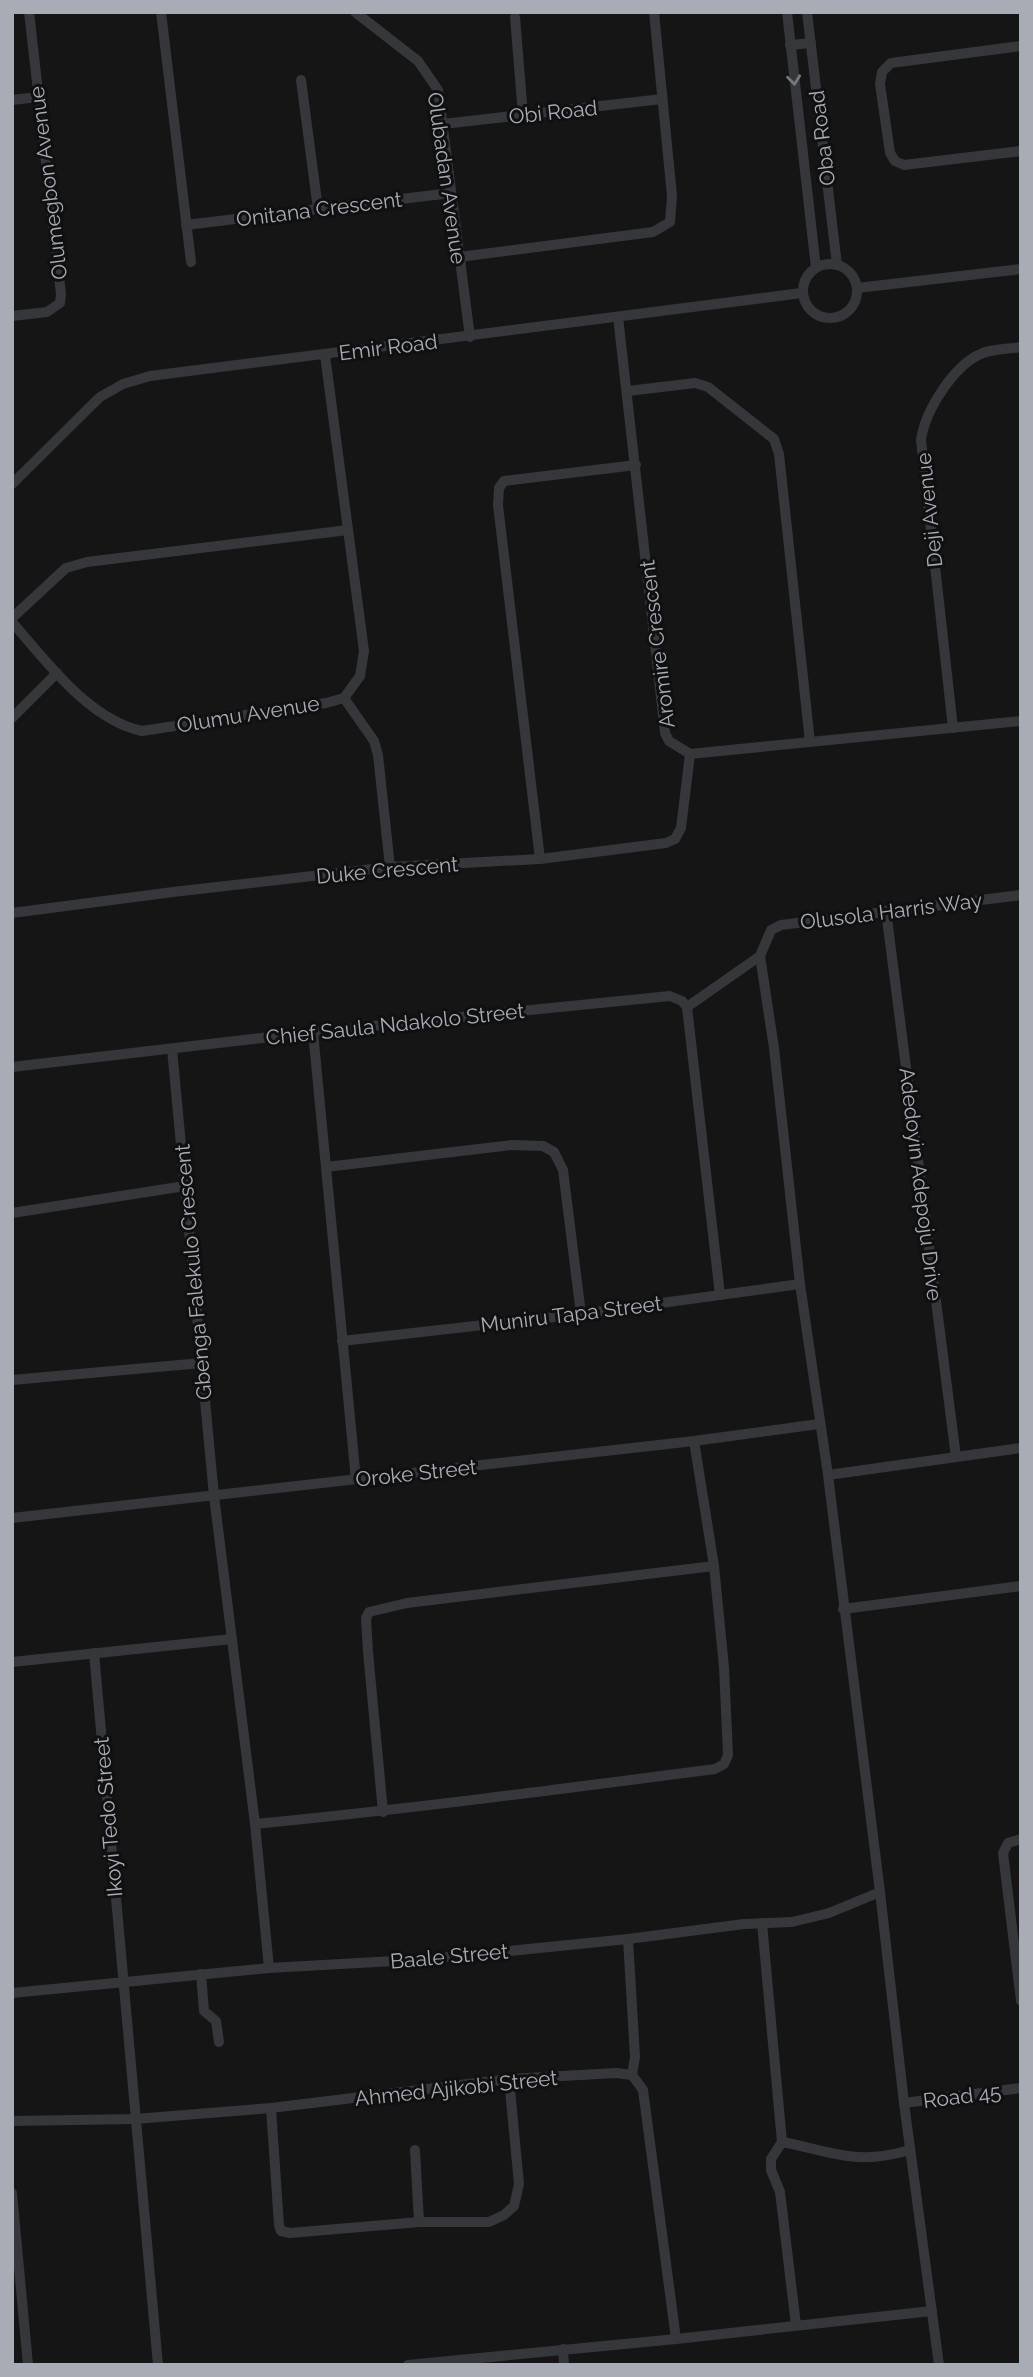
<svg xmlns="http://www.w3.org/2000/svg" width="1033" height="2377" font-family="Raleway,sans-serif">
	<rect width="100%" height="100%" fill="#151516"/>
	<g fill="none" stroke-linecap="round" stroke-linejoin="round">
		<g stroke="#36373b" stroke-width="10">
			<path d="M161,12L191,262"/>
			<path d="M355,12L418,61L438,90L470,337"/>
			<path d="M787,12L816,268"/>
			<path d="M807,12L837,265"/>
			<path d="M515,17L523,115"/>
			<path d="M790,45L811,43"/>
			<path d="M1021,46L891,63L882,72L880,84L890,153L895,161L904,165L1021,151"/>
			<path d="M301,80L318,209"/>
			<path d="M12,100L38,97"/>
			<path d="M443,124L662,99"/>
			<path d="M186,225L451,193"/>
			<path d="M459,257L653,232L670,222L672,196L654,12"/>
			<circle cx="830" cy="291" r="27"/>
			<path d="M857,288L1021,269"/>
			<path d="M12,316L47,312L60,303L61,294L29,12"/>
			<path d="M618,317L665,733L669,741L690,754L1021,721"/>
			<path d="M628,391L695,383L708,387L774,439L779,454L810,742"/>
			<path d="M12,484L100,397L123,384L150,376L802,293"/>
			<path d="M12,618L66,568L87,562L348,530"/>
			<path d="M12,622C46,661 89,720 142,731L326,703L344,698L360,676L364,651L325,355"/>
			<path d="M344,698L374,741L378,755L390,867"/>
			<path d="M12,718L57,673"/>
			<path d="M953,728L921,440C925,411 954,364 983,353C994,349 1009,349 1021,347"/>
			<path d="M540,859L498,505L499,488L504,481L636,465"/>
			<path d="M886,911L956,1457"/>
			<path d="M12,913L173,892L390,867L540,859L666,843L675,839L681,828L690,754"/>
			<path d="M687,1007L720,1295"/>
			<path d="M313,1032L356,1480"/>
			<path d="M172,1049L214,1496L255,1824L269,1968"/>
			<path d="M12,1067L313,1032L670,996L682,1001L687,1007L760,956"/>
			<path d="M326,1167L512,1145L543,1146L554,1152L563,1170L581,1314"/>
			<path d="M12,1213L185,1186"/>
			<path d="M342,1341L581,1314L800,1284"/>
			<path d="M12,1380L202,1363"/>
			<path d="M828,1475L1021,1448"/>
			<path d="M12,1518L694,1441L819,1424"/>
			<path d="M843,1609L1021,1586"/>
			<path d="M94,1653L158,2365"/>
			<path d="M12,1662L232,1639"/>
			<path d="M383,1812L368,1652L366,1618L369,1612L407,1603L714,1566L694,1441"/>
			<path d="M255,1824C409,1809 562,1789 715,1769L724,1764L728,1755L724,1667L714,1566"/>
			<path d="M1021,1839L1008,1843L1003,1853L1021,2001"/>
			<path d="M762,1923L782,2142C835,2152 855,2166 910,2150"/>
			<path d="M628,1939L635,2057L632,2075"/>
			<path d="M201,1974L204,2011L216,2021L219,2042"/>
			<path d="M12,1993L269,1968L430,1959L628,1939L744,1924L792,1922L829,1913L880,1892"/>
			<path d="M904,2103L1021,2088"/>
			<path d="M271,2108L279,2225L281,2231L290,2233L419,2222H489L504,2215L514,2206L519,2184L509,2079"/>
			<path d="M12,2121L135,2119L271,2108L509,2079L616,2073L632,2075L643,2090L676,2339"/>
			<path d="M782,2142L771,2159V2170L780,2192L796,2325"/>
			<path d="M415,2150L419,2222"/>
			<path d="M12,2193L28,2365"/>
			<path d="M563,2349L564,2365"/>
			<path d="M408,2365L676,2339L932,2311"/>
			<path d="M939,2365L904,2103L880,1892L828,1475L800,1284L774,1048L760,956L771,930L781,925L1021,895"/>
		</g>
	</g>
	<defs><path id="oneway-chevron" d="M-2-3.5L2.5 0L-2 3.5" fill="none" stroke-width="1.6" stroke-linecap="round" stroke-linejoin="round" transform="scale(1.75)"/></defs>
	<use stroke="#75777e" href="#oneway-chevron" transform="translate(794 80) rotate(83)"/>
	<g text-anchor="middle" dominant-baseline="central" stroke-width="6" stroke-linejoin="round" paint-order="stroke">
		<g font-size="21" fill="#a8acb5" stroke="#101011">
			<text transform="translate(553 112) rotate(-6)">Obi Road</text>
			<text transform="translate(822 138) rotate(-97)">Oba Road</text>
			<text transform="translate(447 178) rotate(82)">Olubadan Avenue</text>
			<text transform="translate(48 183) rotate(-97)">Olumegbon Avenue</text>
			<text transform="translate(319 209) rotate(-7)">Onitana Crescent</text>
			<text transform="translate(388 347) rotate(-7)">Emir Road</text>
			<text transform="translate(929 510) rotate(-96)">Deji Avenue</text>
			<text transform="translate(657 644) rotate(-97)">Aromire Crescent</text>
			<text transform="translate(248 714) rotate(-9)">Olumu Avenue</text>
			<text transform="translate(387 870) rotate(-5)">Duke Crescent</text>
			<text transform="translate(891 911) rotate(-7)">Olusola Harris Way</text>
			<text transform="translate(395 1024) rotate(-6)">Chief Saula Ndakolo Street</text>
			<text transform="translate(921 1184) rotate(83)">Adedoyin Adepoju Drive</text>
			<text transform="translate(193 1272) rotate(-95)">Gbenga Falekulo Crescent</text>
			<text transform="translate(571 1314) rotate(-7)">Muniru Tapa Street</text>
			<text transform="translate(416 1473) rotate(-6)">Oroke Street</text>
			<text transform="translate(108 1817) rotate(-95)">Ikoyi Tedo Street</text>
			<text transform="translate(449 1956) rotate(-5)">Baale Street</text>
			<text transform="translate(456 2088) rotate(-6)">Ahmed Ajikobi Street</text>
			<text transform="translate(962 2096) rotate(-7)">Road 45</text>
		</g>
	</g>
	<rect width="1033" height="2377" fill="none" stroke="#a8acb5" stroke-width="28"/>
</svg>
